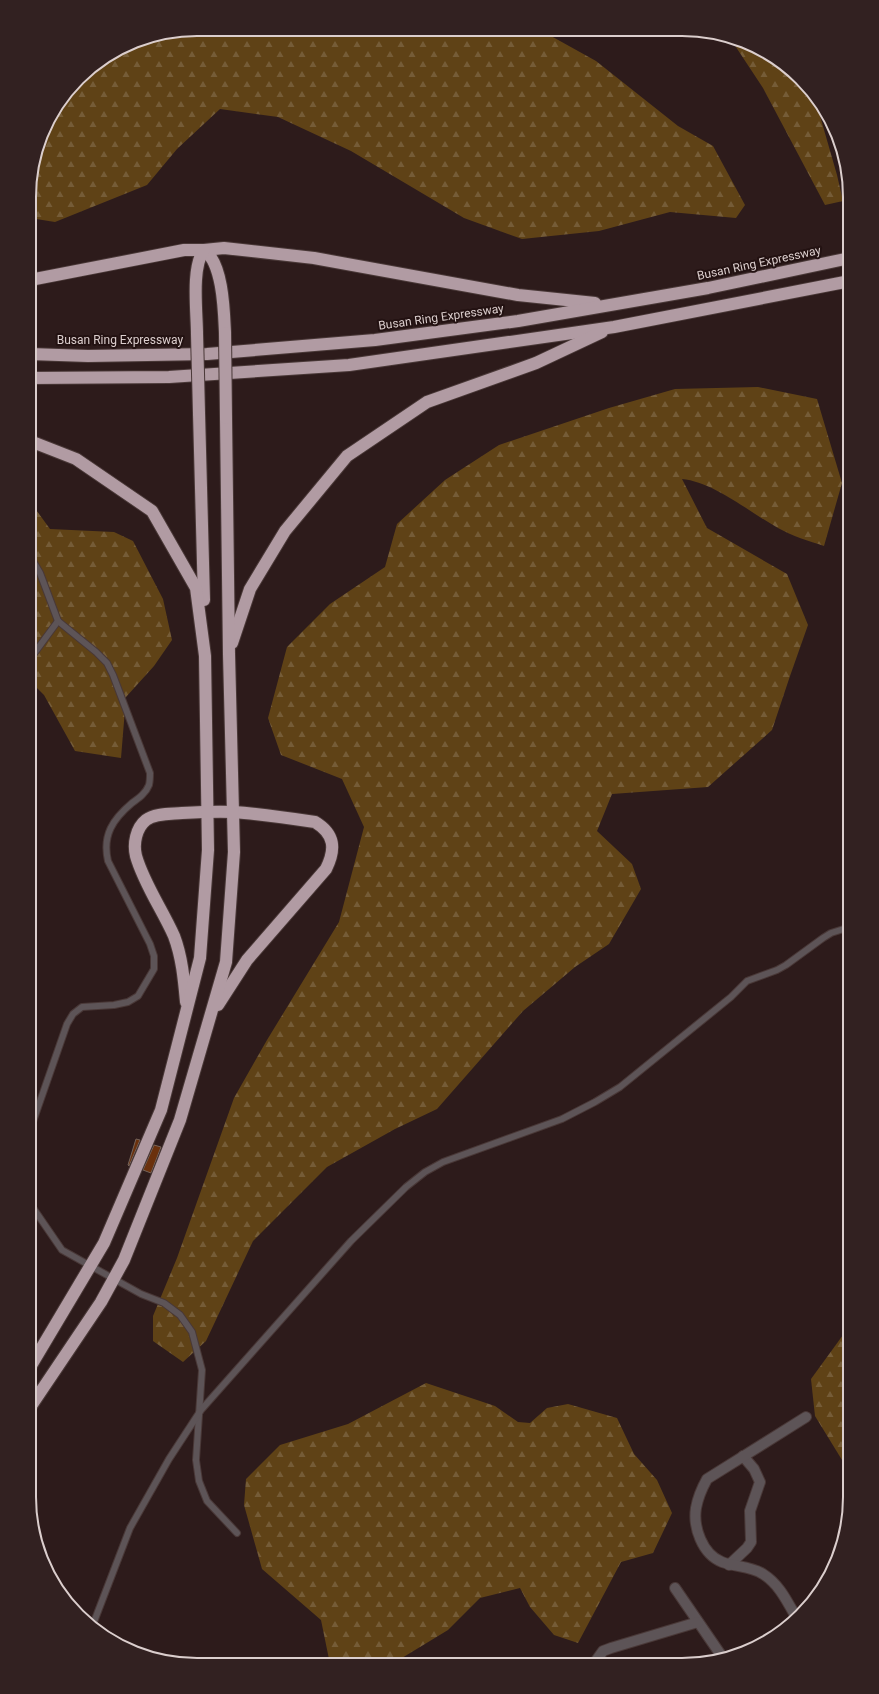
<svg xmlns="http://www.w3.org/2000/svg" width="879" height="1694" font-family="Roboto,sans-serif">
	<defs>
		<pattern id="forest-firs" width="22" height="20" patternUnits="userSpaceOnUse"><rect width="22" height="20" fill="#5f4216"/><path d="M5 1l3.5 6h-7zM16 11l3.5 6h-7z" fill="#755c37"/></pattern>
	</defs>
	<rect width="100%" height="100%" fill="#2d1b1b"/>
	<g fill="url(#forest-firs)">
		<path d="M197,29L542,31L596,61L678,126L713,146L745,205L736,218L670,212L599,231L522,239L464,218L351,151L278,117L220,109L177,149L147,185L55,222L30,218V176L46,123L86,71L133,42Z"/>
		<path d="M730,38L756,46L793,71L814,95L837,175L843,201L825,205L763,88Z"/>
		<path d="M758,387L817,399L842,483L824,546C809,541 792,536 778,528C749,512 714,482 682,479L707,528L787,574L808,625L790,676L772,730L708,787L612,794L597,831L632,864L641,889L609,944L575,967L523,1011L437,1109L395,1129L327,1167L253,1241L206,1341L183,1362L153,1341V1316L177,1258L234,1098L267,1040L339,922L364,827L342,779L281,755L268,718L287,647L330,604L385,567L397,524L445,480L499,445L609,408L675,389Z"/>
		<path d="M30,504L34,507L50,529L114,532L133,541L163,599L172,640L154,666L126,697L121,758L75,751L44,695L30,681Z"/>
		<path d="M850,1333V1473L815,1416L811,1379L843,1335Z"/>
		<path d="M426,1383L495,1406L518,1422L530,1423L547,1408L568,1404L617,1418L634,1454L657,1480L672,1513L653,1553L621,1562L578,1643L554,1635L530,1607L520,1588L480,1598L448,1630L392,1664H330L321,1620L262,1569L244,1505L246,1479L280,1445L348,1424Z"/>
	</g>
	<g fill="#6b310d" stroke="#76645a">
		<path d="M136,1139L140,1140L129,1166L128,1165Z"/>
		<path d="M154,1145L161,1147L151,1173L143,1170Z"/>
	</g>
	<g fill="none" stroke-linecap="round" stroke-linejoin="round">
		<g stroke="#493837" stroke-width="8">
			<g id="lane">
				<path d="M30,659L58,621"/>
				<path d="M29,1133L67,1024L73,1014L82,1007L114,1005L128,1002L138,996L154,969V956L150,944L108,861C102,835 113,819 132,803C139,798 146,793 149,785C150,781 150,777 150,773L113,675L107,663L96,652L58,621L40,573L30,556"/>
				<path d="M29,1202L62,1250L141,1294L164,1303L180,1315L192,1332L202,1370L196,1460L199,1481L207,1501L237,1533"/>
				<path d="M92,1627L130,1528L169,1459L201,1410L351,1241L406,1187L425,1172L443,1162L562,1119L595,1102L620,1087L731,997L747,981L777,970L786,965L823,938L831,933L850,927"/>
			</g>
		</g>
		<g stroke="#493837" stroke-width="12">
			<g id="street">
				<path d="M729,1565L747,1548L751,1542L750,1511L760,1482L754,1469L743,1456"/>
				<path d="M675,1588L723,1658"/>
				<path d="M796,1617C787,1601 779,1584 763,1574C751,1566 735,1567 722,1562C702,1554 693,1527 696,1508C698,1497 702,1488 707,1479L806,1417"/>
				<path d="M593,1665L603,1651L611,1648L698,1622"/>
			</g>
		</g>
		<g stroke="#493837" stroke-width="14">
			<g id="highway">
				<path d="M204,250C223,263 224,311 225,333"/>
				<path d="M30,280L184,250H204L224,248L314,258L518,295L595,303"/>
				<path d="M197,334C197,313 191,267 204,250"/>
				<path d="M30,354L88,356L207,354L375,340L518,321L708,288L850,258"/>
				<path d="M30,378L169,377L349,365L614,327L850,281"/>
				<path d="M199,413L204,600"/>
				<path d="M232,643L250,589L285,531L347,456L427,402L536,363L602,332"/>
				<path d="M186,1002C184,980 182,957 174,936C162,909 144,884 136,856C133,844 136,828 146,820C155,813 171,814 182,813C199,812 217,811 234,812C261,814 288,818 315,822C335,834 336,849 326,869L247,960L218,1005"/>
				<path d="M29,1369L104,1243L161,1110L200,958L208,850L205,656L196,588L152,511L76,459L30,441"/>
				<path d="M29,1409L101,1302L124,1260L180,1120L226,962L234,852L229,654L226,418"/>
			</g>
		</g>
		<use href="#lane" stroke="#5d5457" stroke-width="6"/>
		<use href="#street" stroke="#5d5457" stroke-width="10"/>
		<use href="#highway" stroke="#b19ba3" stroke-width="12"/>
		<g stroke="#493837" stroke-width="14" stroke-linecap="butt">
			<g id="highway-bridge">
				<path d="M225,333L226,418"/>
				<path d="M197,334L199,413"/>
			</g>
		</g>
		<use href="#highway-bridge" stroke="#b19ba3" stroke-width="12"/>
	</g>
	<g text-anchor="middle" dominant-baseline="central" stroke-width="4" stroke-linejoin="round" paint-order="stroke">
		<g font-size="12" fill="#dbcecd" stroke="#231212">
			<text transform="translate(759 263) rotate(-12)">Busan Ring Expressway</text>
			<text transform="translate(441 317) rotate(-8)">Busan Ring Expressway</text>
			<text x="120" y="340">Busan Ring Expressway</text>
		</g>
	</g>
	<path d="M0 0H879V1694H0ZM197 36H682A161 161 0 0 1 843 197V1497A161 161 0 0 1 682 1658H197A161 161 0 0 1 36 1497V197A161 161 0 0 1 197 36Z" fill="#322121" fill-rule="evenodd"/>
	<path fill="none" stroke="#dbcecd" stroke-width="2" d="M197 36H682A161 161 0 0 1 843 197V1497A161 161 0 0 1 682 1658H197A161 161 0 0 1 36 1497V197A161 161 0 0 1 197 36Z"/>
</svg>
